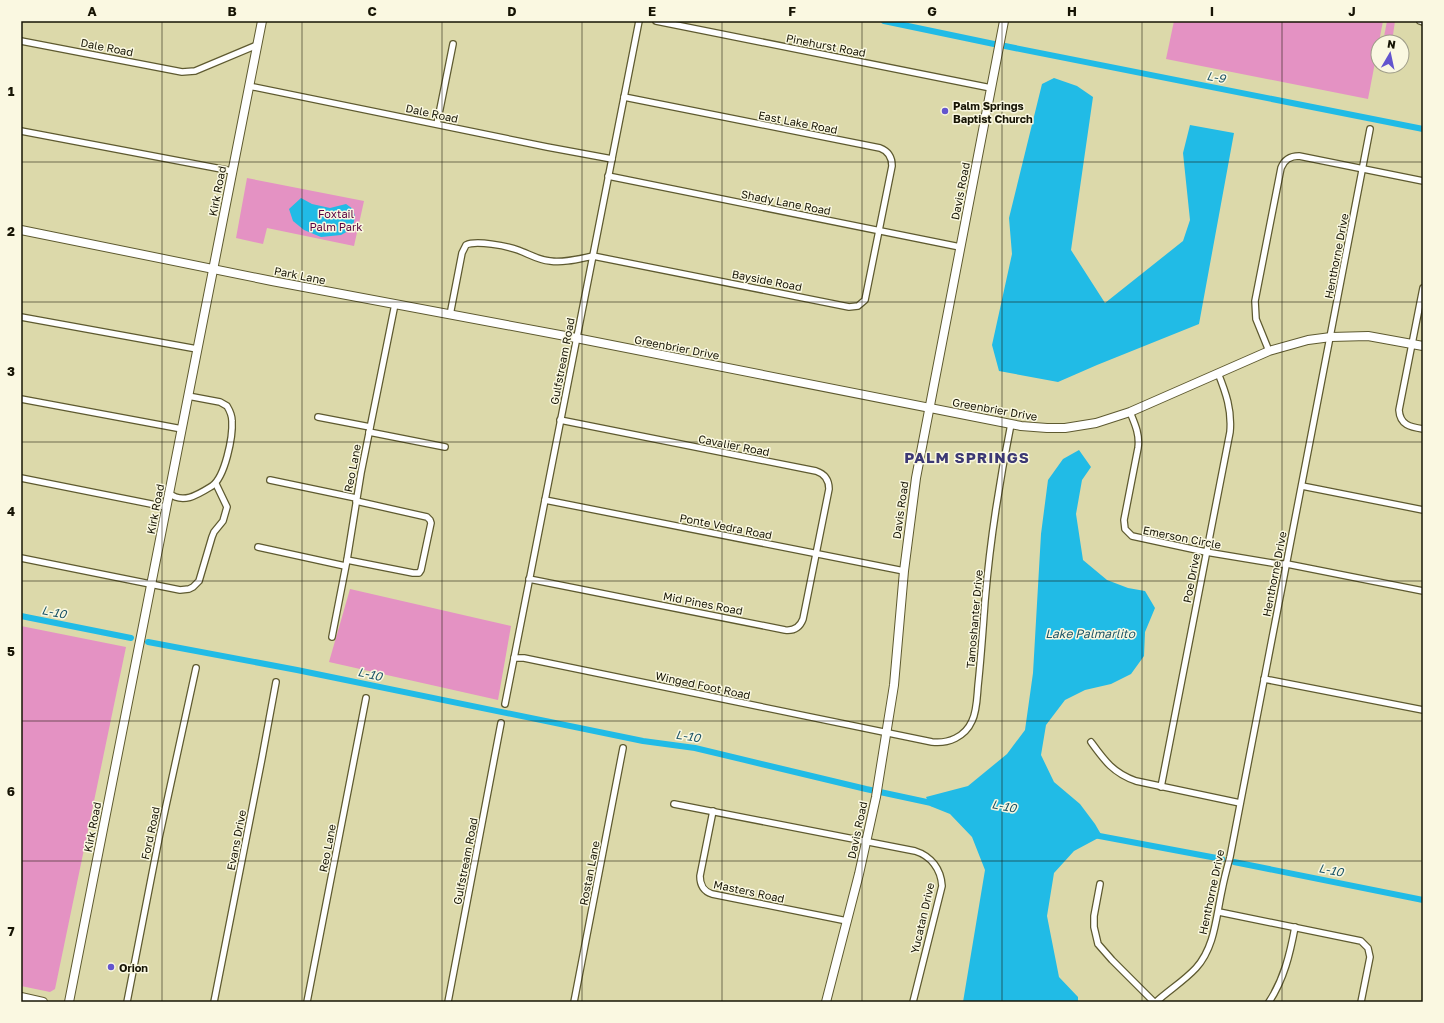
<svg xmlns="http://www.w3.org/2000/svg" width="1444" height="1023" font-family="'Golos Text',sans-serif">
	<rect width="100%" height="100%" fill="#dcd9aa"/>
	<g fill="#e492c3">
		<path d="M1174,21H1383L1368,99L1166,59Z"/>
		<path d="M1387,21H1395L1392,42H1383Z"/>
		<path d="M247,178L364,201L354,246L267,228L263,244L236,238Z"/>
		<path d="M350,589L511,626L498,700L329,662Z"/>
		<path d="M21,626L126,647L55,989L50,992L21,986Z"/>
	</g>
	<g fill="#21bbe6">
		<path d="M1054,78L1077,86L1093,97L1071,250L1105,303L1183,241L1190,220L1183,153L1190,125L1234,133L1199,324L1097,365L1058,382L999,371L992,345L1012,254L1009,218L1042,84Z"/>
		<path d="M301,198L312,204L330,208L346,204L353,209L355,217L352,229L341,235L321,237L304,230L293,221L289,209Z"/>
		<path d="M1079,450L1091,467L1082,480L1076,514L1083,560L1107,580L1128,588L1145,591L1155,608L1145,632L1144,656L1131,674L1111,684L1085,690L1065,700L1046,725L1041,755L1054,782L1080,804L1095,824L1102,836L1074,851L1054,873L1047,916L1059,977L1078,997V1002H963L985,870L972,837L950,814L930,806L926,797L968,786L1007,754L1025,730L1033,673L1041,534L1048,480L1063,459Z"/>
	</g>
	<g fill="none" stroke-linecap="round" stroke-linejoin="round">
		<g stroke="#21bbe6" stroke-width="6">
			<path d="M884,21L994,44"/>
			<path d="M1005,46L1423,129"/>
			<path d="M21,616L131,638"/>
			<path d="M148,642L297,670L643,741L695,748L866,789L936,804"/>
			<path d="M1094,835L1222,859"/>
			<path d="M1234,862L1423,900"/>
		</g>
		<g stroke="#5e5a30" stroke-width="8">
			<g id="street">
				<path d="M656,21L991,88"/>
				<path d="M1420,21L1423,22"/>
				<path d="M21,41L182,72L195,71L257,45"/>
				<path d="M249,86L547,147L612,159"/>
				<path d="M437,124L453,44"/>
				<path d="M21,131L232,171"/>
				<path d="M608,176L960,247"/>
				<path d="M1423,288L1399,410C1400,425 1410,427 1423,429"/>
				<path d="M450,315L462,253L466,245C476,240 507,246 518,250C529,254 538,260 550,261C564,263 578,259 593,256L849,307L858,306L865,300L892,166C892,157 888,151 880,148L624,97"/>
				<path d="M21,317L197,349"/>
				<path d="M1269,351L1256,319L1255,301L1281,168C1284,160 1290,156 1299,156L1423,181"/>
				<path d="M21,399L182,429"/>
				<path d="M1130,412C1135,424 1140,435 1138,448L1124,520L1125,529L1132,536L1206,552L1278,564H1287L1423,591"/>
				<path d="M318,417L370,427"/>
				<path d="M369,432L445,447"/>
				<path d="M21,478L166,507"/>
				<path d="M270,480L356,498"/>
				<path d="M1302,486L1423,510"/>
				<path d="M169,493C183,505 199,494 212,486C225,477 233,437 232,421C232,416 230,411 227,406L220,402L188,396"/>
				<path d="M545,500L904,571"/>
				<path d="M258,547L345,566"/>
				<path d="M21,558L180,590L189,589L193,587L199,581L212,537L214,532L223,521L227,507L216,484"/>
				<path d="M347,560L413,573H419L421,570L431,523L430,520L427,517L356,501"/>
				<path d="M529,579L785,630C794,631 800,627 803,619L829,489C829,480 825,474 816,471L560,420"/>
				<path d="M332,637L347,560L361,473L395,304"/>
				<path d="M514,658H524L932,742C948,744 965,737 972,721C977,711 977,697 978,686C981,658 983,629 985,601C990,542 999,483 1011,424"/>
				<path d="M1264,679L1423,710"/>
				<path d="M505,704L639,21"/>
				<path d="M1091,742C1104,760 1113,773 1136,781L1240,803"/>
				<path d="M1161,787L1230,432C1232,410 1226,393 1218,373"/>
				<path d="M674,804L915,851C931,856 941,869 942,886L913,1002"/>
				<path d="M713,811L700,876C700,885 703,891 712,894L847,921"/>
				<path d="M1100,884L1094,916V927L1098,944L1112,960L1154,1002"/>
				<path d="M1219,912L1361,941L1368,948L1370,957L1361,1002"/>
				<path d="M127,1002L159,838L196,668"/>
				<path d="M214,1002L262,758L276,682"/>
				<path d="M307,1002L366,698"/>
				<path d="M448,1002L501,723"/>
				<path d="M574,1002L623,748"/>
				<path d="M1156,1002C1169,990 1184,981 1196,968C1215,947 1216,917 1222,890C1224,879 1227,868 1230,857L1370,129"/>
				<path d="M1269,1002C1284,979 1290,954 1295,927"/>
			</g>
		</g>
		<g stroke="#5e5a30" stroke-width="10">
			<g id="secondary">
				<path d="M21,230L272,281L576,338L1021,426L1047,428H1065L1096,423L1130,412L1269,351L1308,340L1331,337L1368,336L1423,346"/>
				<path d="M21,997L43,1002"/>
				<path d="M69,1002L262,21"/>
				<path d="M826,1002L859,874L876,797L894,685L904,571L916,478L1004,21"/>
			</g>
		</g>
		<use href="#street" stroke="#fff" stroke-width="5.5"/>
		<use href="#secondary" stroke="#fff" stroke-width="8"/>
	</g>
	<path fill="none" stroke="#161404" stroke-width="1" stroke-opacity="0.55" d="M162,21V1002M302,21V1002M442,21V1002M582,21V1002M722,21V1002M862,21V1002M1002,21V1002M1142,21V1002M1282,21V1002M21,162H1423M21,302H1423M21,442H1423M21,581H1423M21,721H1423M21,861H1423"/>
	<g fill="#6355ce" stroke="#faf8e1" stroke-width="1.5">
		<circle cx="945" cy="111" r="4"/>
		<circle cx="111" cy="967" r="4"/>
	</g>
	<g text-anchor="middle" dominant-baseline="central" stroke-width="3" stroke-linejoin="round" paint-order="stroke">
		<g font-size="11" fill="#161404" stroke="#faf8e1">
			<text transform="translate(826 45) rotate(11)">Pinehurst Road</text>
			<text transform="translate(107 47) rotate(11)">Dale Road</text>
			<text transform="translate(432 113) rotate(12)">Dale Road</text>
			<text transform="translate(798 122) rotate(11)">East Lake Road</text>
			<text transform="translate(217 191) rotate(-79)">Kirk Road</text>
			<text transform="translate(960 191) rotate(-79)">Davis Road</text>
			<text transform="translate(786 202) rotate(11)">Shady Lane Road</text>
			<text transform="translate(1336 256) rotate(-79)">Henthorne Drive</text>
			<text transform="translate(300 275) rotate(11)">Park Lane</text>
			<text transform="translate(767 280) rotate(11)">Bayside Road</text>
			<text transform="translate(677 347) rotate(11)">Greenbrier Drive</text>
			<text transform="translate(562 361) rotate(-79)">Gulfstream Road</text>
			<text transform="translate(995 409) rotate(10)">Greenbrier Drive</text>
			<text transform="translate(734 445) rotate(11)">Cavalier Road</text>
			<text transform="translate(352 468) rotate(-79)">Reo Lane</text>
			<text transform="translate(155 509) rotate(-79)">Kirk Road</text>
			<text transform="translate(900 510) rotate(-82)">Davis Road</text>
			<text transform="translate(726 526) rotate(11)">Ponte Vedra Road</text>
			<text transform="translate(1182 537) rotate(11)">Emerson Circle</text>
			<text transform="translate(1274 574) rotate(-79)">Henthorne Drive</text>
			<text transform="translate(1191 578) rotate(-79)">Poe Drive</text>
			<text transform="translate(703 603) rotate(11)">Mid Pines Road</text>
			<text transform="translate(974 619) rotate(-85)">Tamoshanter Drive</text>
			<text transform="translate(703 685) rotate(12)">Winged Foot Road</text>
			<text transform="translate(92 827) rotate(-79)">Kirk Road</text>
			<text transform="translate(857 830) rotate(-78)">Davis Road</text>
			<text transform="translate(150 833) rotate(-78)">Ford Road</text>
			<text transform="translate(236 840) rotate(-79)">Evans Drive</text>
			<text transform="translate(327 848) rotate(-79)">Reo Lane</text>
			<text transform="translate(465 861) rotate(-79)">Gulfstream Road</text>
			<text transform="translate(589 873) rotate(-79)">Rostan Lane</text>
			<text transform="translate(749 891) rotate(12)">Masters Road</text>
			<text transform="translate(1211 892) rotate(-78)">Henthorne Drive</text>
			<text transform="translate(922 918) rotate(-77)">Yucatan Drive</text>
		</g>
		<g font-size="11" font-weight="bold" fill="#161404" stroke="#faf8e1" text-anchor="start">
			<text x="953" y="105">Palm Springs<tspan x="953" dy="13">Baptist Church</tspan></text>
			<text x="119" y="967">Orion</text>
		</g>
		<g font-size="11" fill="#580240" stroke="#faf8e1">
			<text x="336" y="213">Foxtail<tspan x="336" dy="13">Palm Park</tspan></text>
		</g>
		<g font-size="12" font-style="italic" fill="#1e5668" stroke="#faf8e1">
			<text transform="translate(1216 77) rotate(11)">L-9</text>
			<text transform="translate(54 612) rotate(11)">L-10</text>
			<text x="1090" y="633">Lake Palmarlito</text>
			<text transform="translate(370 674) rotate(12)">L-10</text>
			<text transform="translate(688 736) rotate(9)">L-10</text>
			<text transform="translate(1004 806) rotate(11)">L-10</text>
			<text transform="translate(1331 870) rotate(11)">L-10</text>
		</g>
		<g font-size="15" font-weight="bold" letter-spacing="1" fill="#3c3874" stroke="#faf8e1">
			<text x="967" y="457">PALM SPRINGS</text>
		</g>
	</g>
	<rect width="1444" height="1023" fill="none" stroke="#faf8e1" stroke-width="44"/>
	<g transform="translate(1390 54) rotate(9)"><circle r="19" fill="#faf8e1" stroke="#9f9d89"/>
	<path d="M0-3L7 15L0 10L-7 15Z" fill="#6355ce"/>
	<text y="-6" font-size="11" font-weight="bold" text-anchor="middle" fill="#161404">N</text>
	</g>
	<rect x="22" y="22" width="1400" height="979" fill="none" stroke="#161404" stroke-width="1.5"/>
	<g font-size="13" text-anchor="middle" font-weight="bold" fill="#161404">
		<text x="92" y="16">A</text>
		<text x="232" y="16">B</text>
		<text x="372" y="16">C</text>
		<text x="512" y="16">D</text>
		<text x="652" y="16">E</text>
		<text x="792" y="16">F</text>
		<text x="932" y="16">G</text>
		<text x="1072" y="16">H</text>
		<text x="1212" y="16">I</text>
		<text x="1352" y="16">J</text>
		<text x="11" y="96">1</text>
		<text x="11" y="236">2</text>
		<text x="11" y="376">3</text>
		<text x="11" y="516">4</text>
		<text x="11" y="656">5</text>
		<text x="11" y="796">6</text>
		<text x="11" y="936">7</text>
	</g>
</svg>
